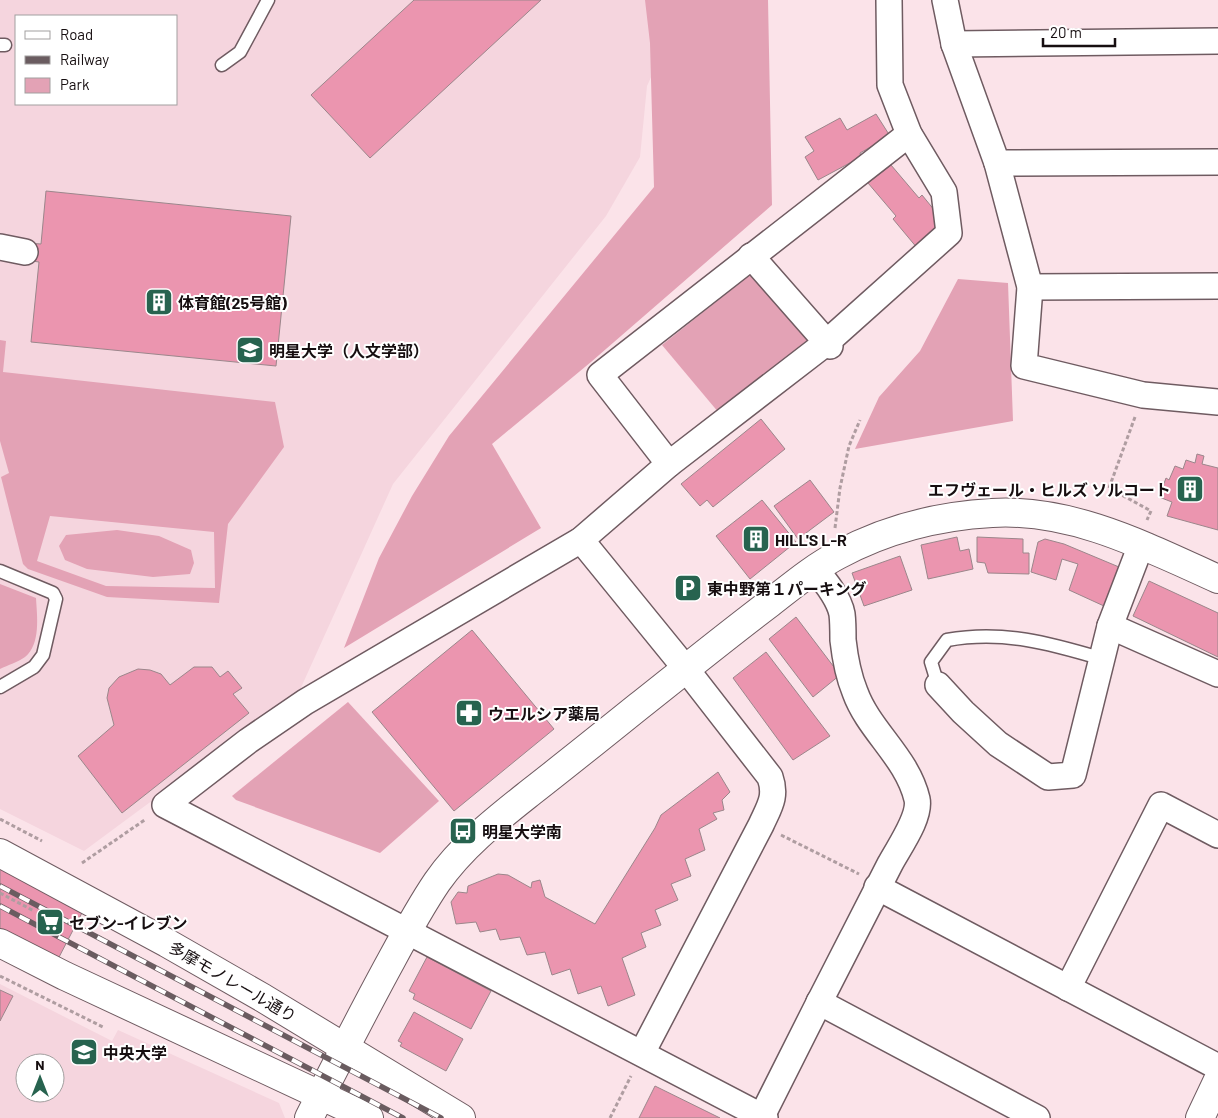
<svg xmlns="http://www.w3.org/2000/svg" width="1218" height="1118" font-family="Barlow,'Noto Sans JP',sans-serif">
	<rect width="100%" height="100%" fill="#fbe3e9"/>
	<g fill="#f5d5de" fill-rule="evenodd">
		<path d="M0,0H686L647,86L640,157L606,216L393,484L299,692L84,851L0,809ZM16,16H176V104H16Z"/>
		<path d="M0,984L112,1041L118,1030L279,1103L285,1118H0ZM25,1063H55V1093H25Z"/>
	</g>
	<g fill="#e3a2b5" fill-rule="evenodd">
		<path d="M645,0H768L772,205L591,362L492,444L541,528L344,648L379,558L412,496L449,436L654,187L650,43Z"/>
		<path d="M752,273L808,340L719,413L662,345Z"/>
		<path d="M958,279L1008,283L1013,421L855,449L879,397L920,351Z"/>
		<path d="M0,340L6,341L3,372L275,402L284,447L228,524L219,603L107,597L28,569L23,564L1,477L9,473L0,441ZM50,516L214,532L215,588L106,586L37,561Z"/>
		<path d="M117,530L159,536L191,550L194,563L190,574L153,577L87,569L65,560L59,546L66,535Z"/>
		<path d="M0,584L36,598C37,616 41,644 25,657C18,662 8,665 0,669Z"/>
		<path d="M348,702L439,801L380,853L236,800L232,796Z"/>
	</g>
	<g fill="#eb95af" stroke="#9b868b">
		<path d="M414,0H541L370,158L311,95Z"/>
		<path d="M876,114L890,136L860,153L861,157L818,180L805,157L814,151L805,137L840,118L847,130Z"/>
		<path d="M891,165L919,198L922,195L944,222L918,249L893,219L896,216L868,183Z"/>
		<path d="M46,191L291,216L276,366L31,342L39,262L25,260L26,243L41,244Z"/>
		<path d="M761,419L785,449L713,507L707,500L700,506L681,484Z"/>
		<path d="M1197,454L1204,456L1202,464L1218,468V530L1167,516L1172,502L1159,497L1166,478L1169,480L1175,466L1183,469L1186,460L1195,463Z"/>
		<path d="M810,480L834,512L798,539L774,506Z"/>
		<path d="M762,500L796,542L750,579L716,536Z"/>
		<path d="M957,537L960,551L969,549L973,569L928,579L921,545Z"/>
		<path d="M977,537L1023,539V553H1029V574L988,573L985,563L977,562Z"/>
		<path d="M1045,539L1064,544L1119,567L1104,606L1069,590L1078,564L1062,559L1056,580L1031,572L1038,542Z"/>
		<path d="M900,556L912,590L864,606L852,573Z"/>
		<path d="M1149,581L1218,613V657L1133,616Z"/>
		<path d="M796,617L840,675L813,697L769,639Z"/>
		<path d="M472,630L554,729L454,811L372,712Z"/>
		<path d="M766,652L830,736L793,760L733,678Z"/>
		<path d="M194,667H212L220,677L228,671L242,688L233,694L249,713L122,813L78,756L114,725L107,698L109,688L119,677L138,669L150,670L161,674L170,685Z"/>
		<path d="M718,772L730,792L722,800L724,810L713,813L717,819L699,829L705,850L685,859L691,876L671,884L678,900L655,910L661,925L641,933L646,947L622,958L635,995L608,1006L601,986L578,994L570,969L552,975L545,952L527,955L520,937L500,940L496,929L480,932L476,922L456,924L451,902L458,892L467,893L468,886L498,874L508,875L531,888L532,882L540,880L545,897L595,924L655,828L661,815Z"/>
		<path d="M0,866L84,909L57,961L0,931Z"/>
		<path d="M427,957L491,991L471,1029L413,999L415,994L409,991Z"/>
		<path d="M0,990L13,996L0,1021Z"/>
		<path d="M414,1012L463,1039L446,1071L400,1046L402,1043L398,1041Z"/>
		<path d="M655,1086L720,1118H639Z"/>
	</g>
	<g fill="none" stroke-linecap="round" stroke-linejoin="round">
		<g stroke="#6f5b61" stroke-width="15">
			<g id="lane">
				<path d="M0,45H5"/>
				<path d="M222,65L240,52L268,0"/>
				<path d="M0,571L53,593L56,599L43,655L34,667L0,687"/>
				<path d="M938,685L931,662L947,640C1003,630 1049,643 1103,659"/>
			</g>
		</g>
		<g stroke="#6f5b61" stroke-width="28">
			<g id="street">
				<path d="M945,0L954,44L997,163L1218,162"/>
				<path d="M954,44L1218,41"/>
				<path d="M997,163L1030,287L1024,366L1143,395L1218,402"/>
				<path d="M0,247L25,252"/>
				<path d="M751,256L830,346"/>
				<path d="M1030,287L1218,286"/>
				<path d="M669,464L600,375L909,134"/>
				<path d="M581,540L686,669L770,777C777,797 769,807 761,825L642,1053"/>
				<path d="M1110,626L1218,674"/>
				<path d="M938,685L963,712L998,744L1048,777L1073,775L1110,626L1141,545"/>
				<path d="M877,887L1218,1067"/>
				<path d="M1068,988L1161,805L1218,835"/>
				<path d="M819,1002L1037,1118"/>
				<path d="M762,1116C804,1032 847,947 890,864C899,847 921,817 917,799C907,757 869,731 855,692C848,675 845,658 843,640C843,632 843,622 842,614C839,598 825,581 815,569"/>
				<path d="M765,1118L165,805L248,741L305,702L581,540L669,464L826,343L949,233L944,192L909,134L890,85L889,0"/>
			</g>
		</g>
		<g stroke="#6f5b61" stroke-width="30">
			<g id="secondary">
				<path d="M0,853L167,943L263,998L461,1118"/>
				<path d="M0,943L65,976L369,1118"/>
				<path d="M309,1118C336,1065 363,1012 392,959C406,933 420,907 437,882C462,846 497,819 531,792C567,764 603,735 639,706C682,672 725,637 770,603C792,586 813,568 838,555C886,529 937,516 992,513C1072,508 1147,547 1218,579"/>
				<path d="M1200,1118L1218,1080"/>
			</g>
		</g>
		<g stroke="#af9da1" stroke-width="3" stroke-dasharray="4 2.5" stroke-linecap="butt">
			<path d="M1135,417L1109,488L1151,511L1147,520"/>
			<path d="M835,528L840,488L849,446L860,420"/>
			<path d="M0,819L42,841"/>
			<path d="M781,835L859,874"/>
			<path d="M82,863L146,819"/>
			<path d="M0,893L34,911"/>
			<path d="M0,976L103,1027"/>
			<path d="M610,1118L631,1076"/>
		</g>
		<use href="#lane" stroke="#fff" stroke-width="12"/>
		<use href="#street" stroke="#fff" stroke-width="25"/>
		<use href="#secondary" stroke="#fff" stroke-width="28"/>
		<g stroke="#6a5c60" stroke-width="5.5">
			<g id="rail">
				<path d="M0,886L441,1118"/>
				<path d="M0,906L403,1118"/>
			</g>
		</g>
		<use href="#rail" stroke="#fff" stroke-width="4" stroke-dasharray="11" stroke-linecap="butt"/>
	</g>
	<defs>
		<g id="building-square" transform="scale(1.4375)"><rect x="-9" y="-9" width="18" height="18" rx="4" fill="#27634f" stroke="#fff"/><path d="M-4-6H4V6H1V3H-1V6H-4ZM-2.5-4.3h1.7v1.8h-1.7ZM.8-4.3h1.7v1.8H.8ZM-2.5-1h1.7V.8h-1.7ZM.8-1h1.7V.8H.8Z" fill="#fff"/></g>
		<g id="university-square" transform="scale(1.4375)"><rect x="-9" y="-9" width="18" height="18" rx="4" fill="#27634f" stroke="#fff"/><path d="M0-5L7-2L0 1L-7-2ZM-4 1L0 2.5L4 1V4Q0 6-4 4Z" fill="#fff"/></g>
		<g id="parking-square" transform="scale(1.4375)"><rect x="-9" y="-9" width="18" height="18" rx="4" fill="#27634f" stroke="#fff"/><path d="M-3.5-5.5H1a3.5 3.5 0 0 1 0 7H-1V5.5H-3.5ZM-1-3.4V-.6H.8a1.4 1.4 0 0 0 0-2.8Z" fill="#fff"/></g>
		<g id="pharmacy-square" transform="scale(1.4375)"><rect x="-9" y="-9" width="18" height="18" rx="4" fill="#27634f" stroke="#fff"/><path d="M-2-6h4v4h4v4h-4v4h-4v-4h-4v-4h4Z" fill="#fff"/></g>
		<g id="bus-square" transform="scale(1.4375)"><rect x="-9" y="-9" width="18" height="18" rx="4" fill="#27634f" stroke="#fff"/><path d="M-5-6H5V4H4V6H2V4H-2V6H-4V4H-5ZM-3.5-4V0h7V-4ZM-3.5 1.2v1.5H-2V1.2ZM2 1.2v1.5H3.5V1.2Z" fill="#fff"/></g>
		<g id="supermarket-square" transform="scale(1.4375)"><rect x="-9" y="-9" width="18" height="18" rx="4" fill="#27634f" stroke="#fff"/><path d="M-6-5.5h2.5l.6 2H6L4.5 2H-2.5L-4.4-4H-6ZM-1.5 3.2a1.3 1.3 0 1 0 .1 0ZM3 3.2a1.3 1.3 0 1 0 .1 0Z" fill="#fff"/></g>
	</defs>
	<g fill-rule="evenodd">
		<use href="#building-square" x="159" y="302"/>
		<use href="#university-square" x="250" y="350"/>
		<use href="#building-square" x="1190" y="489"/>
		<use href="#building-square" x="756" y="539"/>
		<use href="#parking-square" x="688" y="588"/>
		<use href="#pharmacy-square" x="469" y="713"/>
		<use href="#bus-square" x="463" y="831"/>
		<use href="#supermarket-square" x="50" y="922"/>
		<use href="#university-square" x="84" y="1052"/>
	</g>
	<g text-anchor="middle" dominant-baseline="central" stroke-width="4" stroke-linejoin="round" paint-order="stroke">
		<g font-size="16" font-weight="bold" fill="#160e10" stroke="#fff" text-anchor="start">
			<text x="178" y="302">体育館(25号館)</text>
			<text x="269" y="350">明星大学（人文学部）</text>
			<text x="1171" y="489" text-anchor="end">エフヴェール・ヒルズ ソルコート</text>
			<text x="775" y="539">HILL'S L-R</text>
			<text x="707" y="588">東中野第１パーキング</text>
			<text x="488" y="713">ウエルシア薬局</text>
			<text x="482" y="831">明星大学南</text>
			<text x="69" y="922">セブン-イレブン</text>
			<text x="103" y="1052">中央大学</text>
		</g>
		<g font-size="16" fill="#160e10" stroke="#fff">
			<text transform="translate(233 981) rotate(30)">多摩モノレール通り</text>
		</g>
	</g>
	<rect x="15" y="15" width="162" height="90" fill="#ffffff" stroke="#a29f9f"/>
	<rect x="25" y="31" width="25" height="8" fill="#ffffff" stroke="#a29f9f"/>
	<text x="60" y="40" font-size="15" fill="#160e10">Road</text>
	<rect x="25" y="56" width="25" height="8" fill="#6a5c60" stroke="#a29f9f"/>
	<text x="60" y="65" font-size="15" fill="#160e10">Railway</text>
	<rect x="25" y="78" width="25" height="15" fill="#e3a2b5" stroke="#a29f9f"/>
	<text x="60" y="90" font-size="15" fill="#160e10">Park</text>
	<g transform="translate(40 1078)"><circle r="24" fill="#ffffff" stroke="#a29f9f"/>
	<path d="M0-4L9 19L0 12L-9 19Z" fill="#27634f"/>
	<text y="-8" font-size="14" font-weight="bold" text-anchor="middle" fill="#160e10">N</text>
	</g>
	<path d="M1043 38v8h72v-8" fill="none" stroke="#160e10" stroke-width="2.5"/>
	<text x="1050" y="38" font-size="15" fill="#160e10" stroke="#ffffff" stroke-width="4" paint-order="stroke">20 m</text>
</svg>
